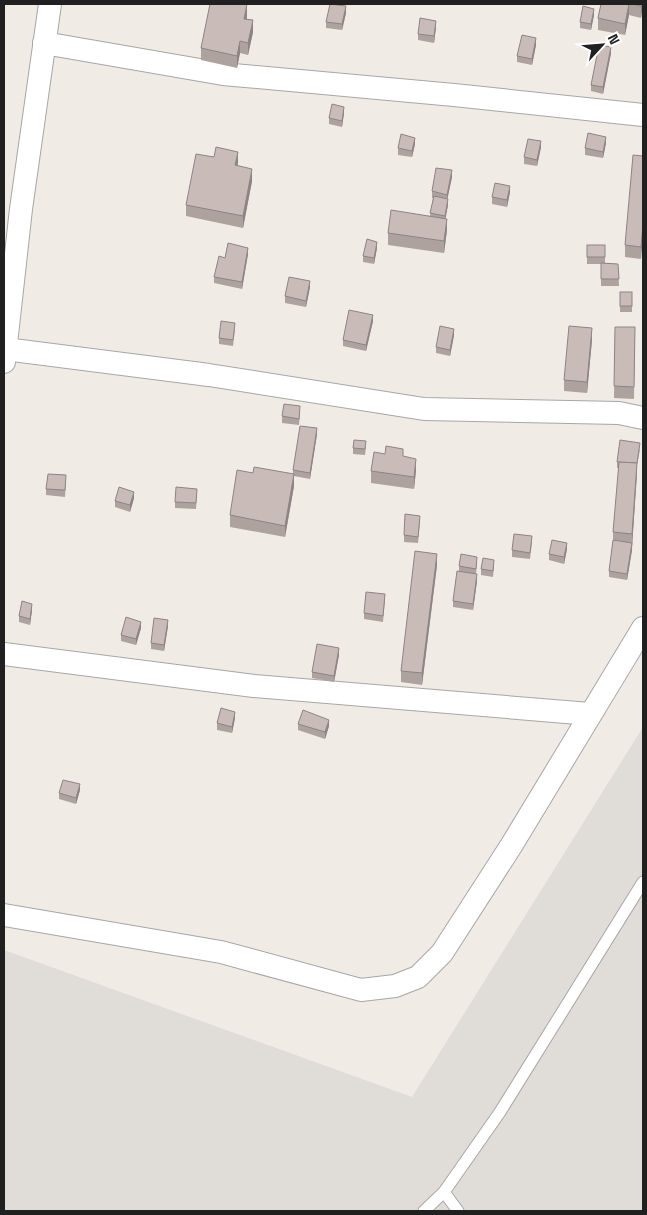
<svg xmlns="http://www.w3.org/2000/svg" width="647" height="1215" font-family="'Space Grotesk',sans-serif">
	<rect width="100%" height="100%" fill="#f1ebe5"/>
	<path fill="#e0dcd7" d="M643,727V1211H4V950L412,1097Z"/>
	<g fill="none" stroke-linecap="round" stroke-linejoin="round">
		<g stroke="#a7a7a7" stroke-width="13">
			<g id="service">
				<path d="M444,1192L458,1211"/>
				<path d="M424,1211L444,1192L500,1112L643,882"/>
			</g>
		</g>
		<g stroke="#a7a7a7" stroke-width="24">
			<g id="minor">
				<path d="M44,43L223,74L454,95L643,115"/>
				<path d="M5,349L209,375L424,409L619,413L643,418"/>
				<path d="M4,362L21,209L50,4"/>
				<path d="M4,654L254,686L590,714"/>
				<path d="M4,915L221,952L361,990L395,986L418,977L442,953L511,846L643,628"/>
			</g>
		</g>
		<use href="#service" stroke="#fff" stroke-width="11"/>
		<use href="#minor" stroke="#fff" stroke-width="22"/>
	</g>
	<g fill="#ada29e">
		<path d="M601,4H643L641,18L629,15L625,35L598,30V18Z"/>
		<path d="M346,13L342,30L326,28V22Z"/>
		<path d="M594,15L591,30L580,28V22Z"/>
		<path d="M247,16V19L253,32L248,55L240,53L237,68L201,60V48Z"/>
		<path d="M436,27L434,43L418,40V34Z"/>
		<path d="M536,45L532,65L517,62V56Z"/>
		<path d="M611,53L603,94L591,91V85Z"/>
		<path d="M344,113L342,127L329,124V118Z"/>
		<path d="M606,143L603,158L585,155V148Z"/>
		<path d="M415,144L412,157L398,155V148Z"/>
		<path d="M541,147L537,166L524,164V157Z"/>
		<path d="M643,156L641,259L625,257V245Z"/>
		<path d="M238,163L237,166L252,181L243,228L186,216V205Z"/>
		<path d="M452,177L447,199L448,205L445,218L447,230L444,253L388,245V233L430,216L433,198H432V191Z"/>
		<path d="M510,192L507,207L492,204V197Z"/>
		<path d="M587,245H605V263L618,264L619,286H601V264H587Z"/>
		<path d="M377,248L374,264L363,262V256Z"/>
		<path d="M248,254L242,289L214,283V277L225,258Z"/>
		<path d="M310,287L306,307L285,303V296Z"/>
		<rect x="620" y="292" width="12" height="20"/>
		<path d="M373,321L366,351L343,346V340Z"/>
		<path d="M615,327H635L634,399L614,398Z"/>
		<path d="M235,329L233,346L219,344V338Z"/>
		<path d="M454,335L450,356L436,353V347Z"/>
		<path d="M592,340L587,393L564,391V380Z"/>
		<path d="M300,413L299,425L282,423V416Z"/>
		<path d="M317,434L310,479L294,476V486L285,537L230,527V515L253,473L293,474V470Z"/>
		<path d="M366,447L365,455L353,454V448Z"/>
		<path d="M640,449L637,465L632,550L627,580L609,577V571L613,542V532L619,468H617V462Z"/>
		<path d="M416,470L414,489L371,483V471Z"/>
		<path d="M66,481L65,497L46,495V489Z"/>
		<path d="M197,495L196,509L175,508V502Z"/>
		<path d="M134,498L130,512L115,507V501Z"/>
		<path d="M420,522L418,543L404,542V535Z"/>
		<path d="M532,542L530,559L512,557V550Z"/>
		<path d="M567,549L564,564L549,560V554Z"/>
		<path d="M477,563L476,574L477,581L473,610L453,607V601L459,572V566Z"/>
		<path d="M437,565L422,685L401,682V671Z"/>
		<path d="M494,566L493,577L481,575V569Z"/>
		<path d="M385,600L383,622L364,619V613Z"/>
		<path d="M32,610L30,625L19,622V616Z"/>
		<path d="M168,626L164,651L151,649V643Z"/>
		<path d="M141,628L136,645L121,641V635Z"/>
		<path d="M339,655L334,682L312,678V672Z"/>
		<path d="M235,718L232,733L217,730V723Z"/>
		<path d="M298,724L329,726L325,739L298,730Z"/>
		<path d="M80,790L76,804L59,799V793Z"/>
	</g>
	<g fill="#8d8481">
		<path d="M247,4V16L244,30V19Z"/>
		<path d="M629,4V15L625,35V24Z"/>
		<path d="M641,4H643L641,18Z"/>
		<path d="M346,6V13L342,30V24Z"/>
		<path d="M594,9V15L591,30V24Z"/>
		<path d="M253,20V32L248,55V43Z"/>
		<path d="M436,21V27L434,43V36Z"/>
		<path d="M536,38V45L532,65V59Z"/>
		<path d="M240,41V53L237,68V56Z"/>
		<path d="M611,47V53L603,94V87Z"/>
		<path d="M344,107V113L342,127V121Z"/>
		<path d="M606,137V143L603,158V152Z"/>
		<path d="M415,138V144L412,157V151Z"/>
		<path d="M541,141V147L537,166V160Z"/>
		<path d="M238,152V163L235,177V165Z"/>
		<path d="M252,169V181L243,228V216Z"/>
		<path d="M452,170V177L447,201V195Z"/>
		<path d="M510,186V192L507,207V200Z"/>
		<path d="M448,199V205L445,222V216Z"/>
		<path d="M447,219V230L444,253V241Z"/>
		<path d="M643,224V236L641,259V247Z"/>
		<path d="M377,242V248L374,264V258Z"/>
		<path d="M248,248V254L242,289V282Z"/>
		<path d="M310,281V287L306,307V301Z"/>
		<path d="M373,315V321L366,351V345Z"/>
		<path d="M592,328V340L587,393V382Z"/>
		<path d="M454,329V335L450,356V350Z"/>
		<path d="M317,428V434L310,479V473Z"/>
		<path d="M640,443L637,465V475L632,546V534L637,465Z"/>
		<path d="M416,459V470L414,489V477Z"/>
		<path d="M294,474V486L285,537V526Z"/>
		<path d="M134,492V498L130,512V505Z"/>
		<path d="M567,543V549L564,564V557Z"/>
		<path d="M632,543V550L627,580V574Z"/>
		<path d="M437,554V565L422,685V673Z"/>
		<path d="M477,574V581L473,610V604Z"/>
		<path d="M32,604V610L30,625V619Z"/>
		<path d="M168,620V626L164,651V645Z"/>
		<path d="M141,622V628L136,645V639Z"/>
		<path d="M339,648V655L334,682V676Z"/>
		<path d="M235,712V718L232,733V727Z"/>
		<path d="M329,720V726L325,739V732Z"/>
		<path d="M80,784V790L76,804V798Z"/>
	</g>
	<g fill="#c9bcb8" stroke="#8d8481">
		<path d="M210,4H247L244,19L253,20L248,43L240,41L237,56L201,48Z"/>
		<path d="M330,4L346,6L342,24L326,22Z"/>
		<path d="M601,4H629L625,24L598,18Z"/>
		<path d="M631,4H641V6Z"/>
		<path d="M583,6L594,9L591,24L580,22Z"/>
		<path d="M420,18L436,21L434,36L418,34Z"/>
		<path d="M522,35L536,38L532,59L517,56Z"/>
		<path d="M599,45L611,47L603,87L591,85Z"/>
		<path d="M332,104L344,107L342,121L329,118Z"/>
		<path d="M588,133L606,137L603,152L585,148Z"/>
		<path d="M401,134L415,138L412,151L398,148Z"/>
		<path d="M528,139L541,141L537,160L524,157Z"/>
		<path d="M216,147L238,152L235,165L252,169L243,216L186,205L196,154L214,157Z"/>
		<path d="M633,155L643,156V224L641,247L625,245Z"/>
		<path d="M436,168L452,170L447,195L432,191Z"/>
		<path d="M495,183L510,186L507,200L492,197Z"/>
		<path d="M434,196L448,199L445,216L430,213Z"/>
		<path d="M391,210L447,219L444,241L388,233Z"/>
		<path d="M367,239L377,242L374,258L363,256Z"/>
		<path d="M228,243L248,248L242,282L214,277L219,256L225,258Z"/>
		<rect x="587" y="245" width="18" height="12"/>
		<path d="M601,263L618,264L619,279H601Z"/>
		<path d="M289,277L310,281L306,301L285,296Z"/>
		<rect x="620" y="292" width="12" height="14"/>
		<path d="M349,310L373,315L366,345L343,340Z"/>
		<path d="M221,321L235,323L233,340L219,338Z"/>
		<path d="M440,326L454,329L450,350L436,347Z"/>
		<path d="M569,326L592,328L587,382L564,380Z"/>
		<path d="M615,327H635L634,387L614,386Z"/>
		<path d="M284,404L300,406L299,419L282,416Z"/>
		<path d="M300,426L317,428L310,473L293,470Z"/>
		<path d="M354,440L366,441L365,449L353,448Z"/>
		<path d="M620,440L640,443L637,463L617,462Z"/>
		<path d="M386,446L403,449V456L416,459L414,477L371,471L374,452L385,454Z"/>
		<path d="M619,462L637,463L632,534L613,532Z"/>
		<path d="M254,467L294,474L285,526L230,515L237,470L253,473Z"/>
		<path d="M48,474L66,475L65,490L46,489Z"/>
		<path d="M119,487L134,492L130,505L115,501Z"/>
		<path d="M176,487L197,489L196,503L175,502Z"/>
		<path d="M405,514L420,516L418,537L404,535Z"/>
		<path d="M514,534L532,536L530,553L512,550Z"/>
		<path d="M552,540L567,543L564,557L549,554Z"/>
		<path d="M613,540L632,543L627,574L609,571Z"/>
		<path d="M415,551L437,554L422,673L401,671Z"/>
		<path d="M461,554L477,557L476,569L459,566Z"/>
		<path d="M483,558L494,560L493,571L481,569Z"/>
		<path d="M457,571L477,574L473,604L453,601Z"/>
		<path d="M366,592L385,594L383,616L364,613Z"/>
		<path d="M22,601L32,604L30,619L19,616Z"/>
		<path d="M126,617L141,622L136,639L121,635Z"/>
		<path d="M154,618L168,620L164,645L151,643Z"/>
		<path d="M317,644L339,648L334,676L312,672Z"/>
		<path d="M221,708L235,712L232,727L217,723Z"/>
		<path d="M303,710L329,720L325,732L298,724Z"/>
		<path d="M63,780L80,784L76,798L59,793Z"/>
	</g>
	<rect width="647" height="1215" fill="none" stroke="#202020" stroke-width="10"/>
	<g transform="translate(602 45) rotate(64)" stroke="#ffffff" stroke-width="4" paint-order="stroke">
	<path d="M0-4L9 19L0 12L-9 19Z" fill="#202020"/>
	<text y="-8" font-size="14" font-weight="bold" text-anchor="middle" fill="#202020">N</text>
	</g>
</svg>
